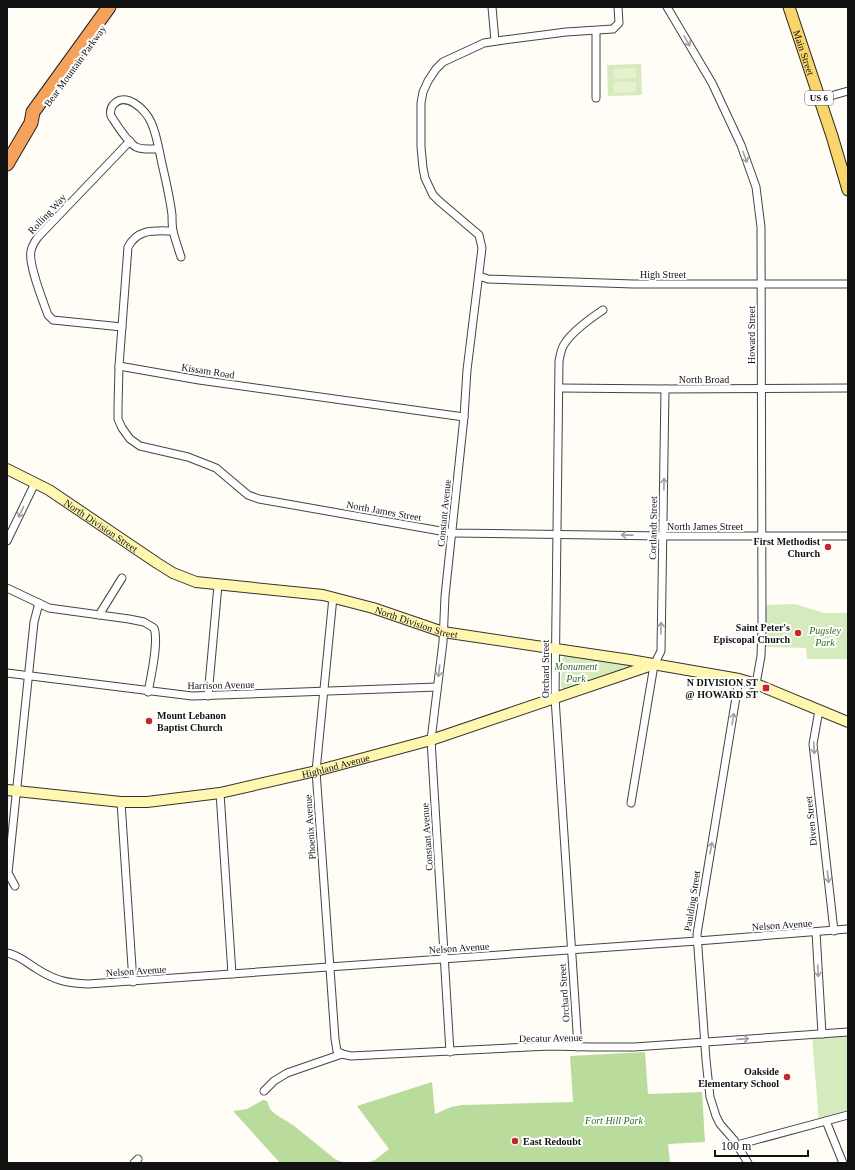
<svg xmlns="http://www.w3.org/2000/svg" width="855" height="1170" font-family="Georgia,serif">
	<rect width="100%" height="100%" fill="#fffdf5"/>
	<g fill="#d5ebbd">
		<path d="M641,64L642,95L608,96L607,65Z"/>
		<path d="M795,604L824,613H848V659H807L806,648L761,647L764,605Z"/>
		<path d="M565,655L633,665L632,668L564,690L561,687L562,659Z"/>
		<path d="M848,1032V1115L819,1123L812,1035Z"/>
	</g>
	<g fill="#b9dc9c">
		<path d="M645,1052L648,1094L702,1092L705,1142L668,1144L670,1163H366L375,1160L389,1149L357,1106L432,1082L435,1114L451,1107L462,1105L573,1102L570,1056Z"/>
		<path d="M263,1100L267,1101L270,1109L275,1114L293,1125L335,1159L344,1163H280L233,1111L247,1109Z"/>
	</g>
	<g fill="#e6f2cf">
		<path d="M635,68L636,78L614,79L613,69Z"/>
		<path d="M614,82H636V92L614,93Z"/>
	</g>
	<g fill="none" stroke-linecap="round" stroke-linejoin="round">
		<g stroke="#444" stroke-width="9">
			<g id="street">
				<path d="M492,7L495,41"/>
				<path d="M667,7L712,83L741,145L756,187L761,227L762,625L761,656L756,684"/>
				<path d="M596,31V98"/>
				<path d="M820,99L848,91"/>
				<path d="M159,149C152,149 142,150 136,147C127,142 117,125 111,116C110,112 110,109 113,105C125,90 146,110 151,122C157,135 159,150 162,164C166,181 170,198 172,215C172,220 172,226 173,231C175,239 178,248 181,257"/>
				<path d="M173,231C155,231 138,228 128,247L119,366L118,407V419L122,428L130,439L140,446L188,457L216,468L248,495L259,499L452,533L663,536H848"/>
				<path d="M479,276L488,279L633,284H848"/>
				<path d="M122,327L53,320L48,315C43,301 28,264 31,251C32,246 35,241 38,237L130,141"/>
				<path d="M119,366L199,380L464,417"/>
				<path d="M560,388L665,389L848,388"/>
				<path d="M7,541L35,483"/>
				<path d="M7,588L49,608L129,619L144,622L154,628C159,641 151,677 148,692"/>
				<path d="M333,597L316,771L335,1039L337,1051L342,1054"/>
				<path d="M99,615L122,578"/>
				<path d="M7,673L192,696L437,687"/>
				<path d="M739,679L697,934L706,1060L710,1097L716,1116L720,1124L734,1140L748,1163"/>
				<path d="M208,696L218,585"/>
				<path d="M819,710L813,744L834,931"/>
				<path d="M220,793L232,974"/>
				<path d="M121,802L133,982"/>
				<path d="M631,803L654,665L661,651L665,389"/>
				<path d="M15,886L8,873L34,622L39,603"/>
				<path d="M816,932L822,1034"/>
				<path d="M7,953C19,955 27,963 37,969C56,981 67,983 88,984L697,941L848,929"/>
				<path d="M578,1047L555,698L559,361C560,356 561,348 565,343C573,331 591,318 603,310"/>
				<path d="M450,1052L431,740L443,642L445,596L464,417L467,370L482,248L479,235L439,201L433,195L425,178L423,168L421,147V103L423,92L428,81L436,69L443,62L484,43L504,40L566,32L613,29L619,23L618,7"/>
				<path d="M264,1091L274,1081L287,1073L342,1054L351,1056L550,1046L592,1047H634L848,1032"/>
				<path d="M826,1121L843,1163"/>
				<path d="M737,1145L848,1115"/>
				<path d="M134,1163L138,1159"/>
			</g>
		</g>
		<g stroke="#333" stroke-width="12">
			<g id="secondary">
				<path id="s1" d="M7,469L49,490L157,563L173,573L196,582L323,595L373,608L443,632L630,660L739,679L756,684L848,722"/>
				<path id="s2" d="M7,790L121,802H147L220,793L316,771L431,740L652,665"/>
			</g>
		</g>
		<g stroke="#222" stroke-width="13">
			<g id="primary">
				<path id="s3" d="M789,7L832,136L848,190"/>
			</g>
		</g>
		<g stroke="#222" stroke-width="15">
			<path id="highway" d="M7,164L31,123L33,112L109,7"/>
		</g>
		<use href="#street" stroke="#fff" stroke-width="7"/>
		<use href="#secondary" stroke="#fff6b0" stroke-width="10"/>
		<use href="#primary" stroke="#f9d66b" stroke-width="11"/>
		<use href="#highway" stroke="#f5a25d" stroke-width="13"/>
	</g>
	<defs><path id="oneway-shaft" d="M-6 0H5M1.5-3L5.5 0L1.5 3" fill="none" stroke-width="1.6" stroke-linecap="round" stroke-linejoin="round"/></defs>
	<g stroke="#a0a0a0">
		<use href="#oneway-shaft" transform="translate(687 41) rotate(60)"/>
		<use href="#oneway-shaft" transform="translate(745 157) rotate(69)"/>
		<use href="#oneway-shaft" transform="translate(664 484) rotate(-89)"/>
		<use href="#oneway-shaft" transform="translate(21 512) rotate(116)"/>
		<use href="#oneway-shaft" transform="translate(627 535) rotate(-179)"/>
		<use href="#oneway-shaft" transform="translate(661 628) rotate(-89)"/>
		<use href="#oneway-shaft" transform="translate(439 671) rotate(97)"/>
		<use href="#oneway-shaft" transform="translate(733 719) rotate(-81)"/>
		<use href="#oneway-shaft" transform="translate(814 748) rotate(87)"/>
		<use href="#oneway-shaft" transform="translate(711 848) rotate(-80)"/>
		<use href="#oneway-shaft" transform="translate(828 877) rotate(84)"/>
		<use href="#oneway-shaft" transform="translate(818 971) rotate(87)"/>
		<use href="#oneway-shaft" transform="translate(743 1039) rotate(-4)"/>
	</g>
	<g fill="#c4262e" stroke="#fff" stroke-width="1.5">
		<circle cx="828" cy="547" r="4"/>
		<circle cx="798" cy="633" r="4"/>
		<rect x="762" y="684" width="8" height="8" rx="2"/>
		<circle cx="149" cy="721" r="4"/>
		<circle cx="787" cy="1077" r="4"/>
		<circle cx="515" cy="1141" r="4"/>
	</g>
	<g text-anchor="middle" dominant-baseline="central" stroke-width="4" stroke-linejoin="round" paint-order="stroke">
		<rect fill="#fff" stroke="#585858" stroke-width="1" x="805" y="91" width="28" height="14" rx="3"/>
		<g font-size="9" font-weight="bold" fill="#111">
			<text x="819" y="98">US 6</text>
		</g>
		<g font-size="10" fill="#111" stroke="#fff">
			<text stroke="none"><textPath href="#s3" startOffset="48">Main Street</textPath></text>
			<text transform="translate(75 66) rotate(-54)">Bear Mountain Parkway</text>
			<text transform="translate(47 214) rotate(-47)">Rolling Way</text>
			<text x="663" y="274">High Street</text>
			<text transform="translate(751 335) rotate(-90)">Howard Street</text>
			<text transform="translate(208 371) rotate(9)">Kissam Road</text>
			<text x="704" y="379">North Broad</text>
			<text transform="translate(384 511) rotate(10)">North James Street</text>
			<text transform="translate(444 513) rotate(-84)">Constant Avenue</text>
			<text stroke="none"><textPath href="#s1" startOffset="110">North Division Street</textPath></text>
			<text x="705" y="526">North James Street</text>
			<text transform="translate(653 528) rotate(-89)">Cortlandt Street</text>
			<text stroke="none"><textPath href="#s1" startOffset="446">North Division Street</textPath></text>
			<text transform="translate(545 669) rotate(-90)">Orchard Street</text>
			<text transform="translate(221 685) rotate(-1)">Harrison Avenue</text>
			<text stroke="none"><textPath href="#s2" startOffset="333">Highland Avenue</textPath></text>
			<text transform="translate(811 821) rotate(-96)">Diven Street</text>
			<text transform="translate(310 827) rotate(-94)">Phoenix Avenue</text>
			<text transform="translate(427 837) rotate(-94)">Constant Avenue</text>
			<text transform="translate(692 901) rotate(-81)">Paulding Street</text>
			<text transform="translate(782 925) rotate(-4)">Nelson Avenue</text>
			<text transform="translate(459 948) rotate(-4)">Nelson Avenue</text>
			<text transform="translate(136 971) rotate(-4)">Nelson Avenue</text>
			<text transform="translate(564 993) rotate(-94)">Orchard Street</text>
			<text transform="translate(551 1038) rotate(-1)">Decatur Avenue</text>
		</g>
		<g font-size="10" font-weight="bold" fill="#111" stroke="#fff" text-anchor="end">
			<text x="820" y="541">First Methodist<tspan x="820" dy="12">Church</tspan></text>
			<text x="790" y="627">Saint Peter's<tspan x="790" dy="12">Episcopal Church</tspan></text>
			<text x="758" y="682">N DIVISION ST<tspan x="758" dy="12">@ HOWARD ST</tspan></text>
			<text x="157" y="715" text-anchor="start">Mount Lebanon<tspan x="157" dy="12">Baptist Church</tspan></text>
			<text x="779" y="1071">Oakside<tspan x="779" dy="12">Elementary School</tspan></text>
			<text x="523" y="1141" text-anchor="start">East Redoubt</text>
		</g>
		<g font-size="10" font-style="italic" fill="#2f6b1f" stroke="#fff">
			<text x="825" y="630">Pugsley<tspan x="825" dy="12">Park</tspan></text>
			<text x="576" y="666">Monument<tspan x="576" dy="12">Park</tspan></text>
			<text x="614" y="1120">Fort Hill Park</text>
		</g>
	</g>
	<rect width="855" height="1170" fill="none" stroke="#111111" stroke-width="16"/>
	<path d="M715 1150v6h93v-6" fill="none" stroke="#111111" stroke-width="2"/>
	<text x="721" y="1150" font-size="12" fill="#111111" stroke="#ffffff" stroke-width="3" paint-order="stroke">100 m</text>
</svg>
